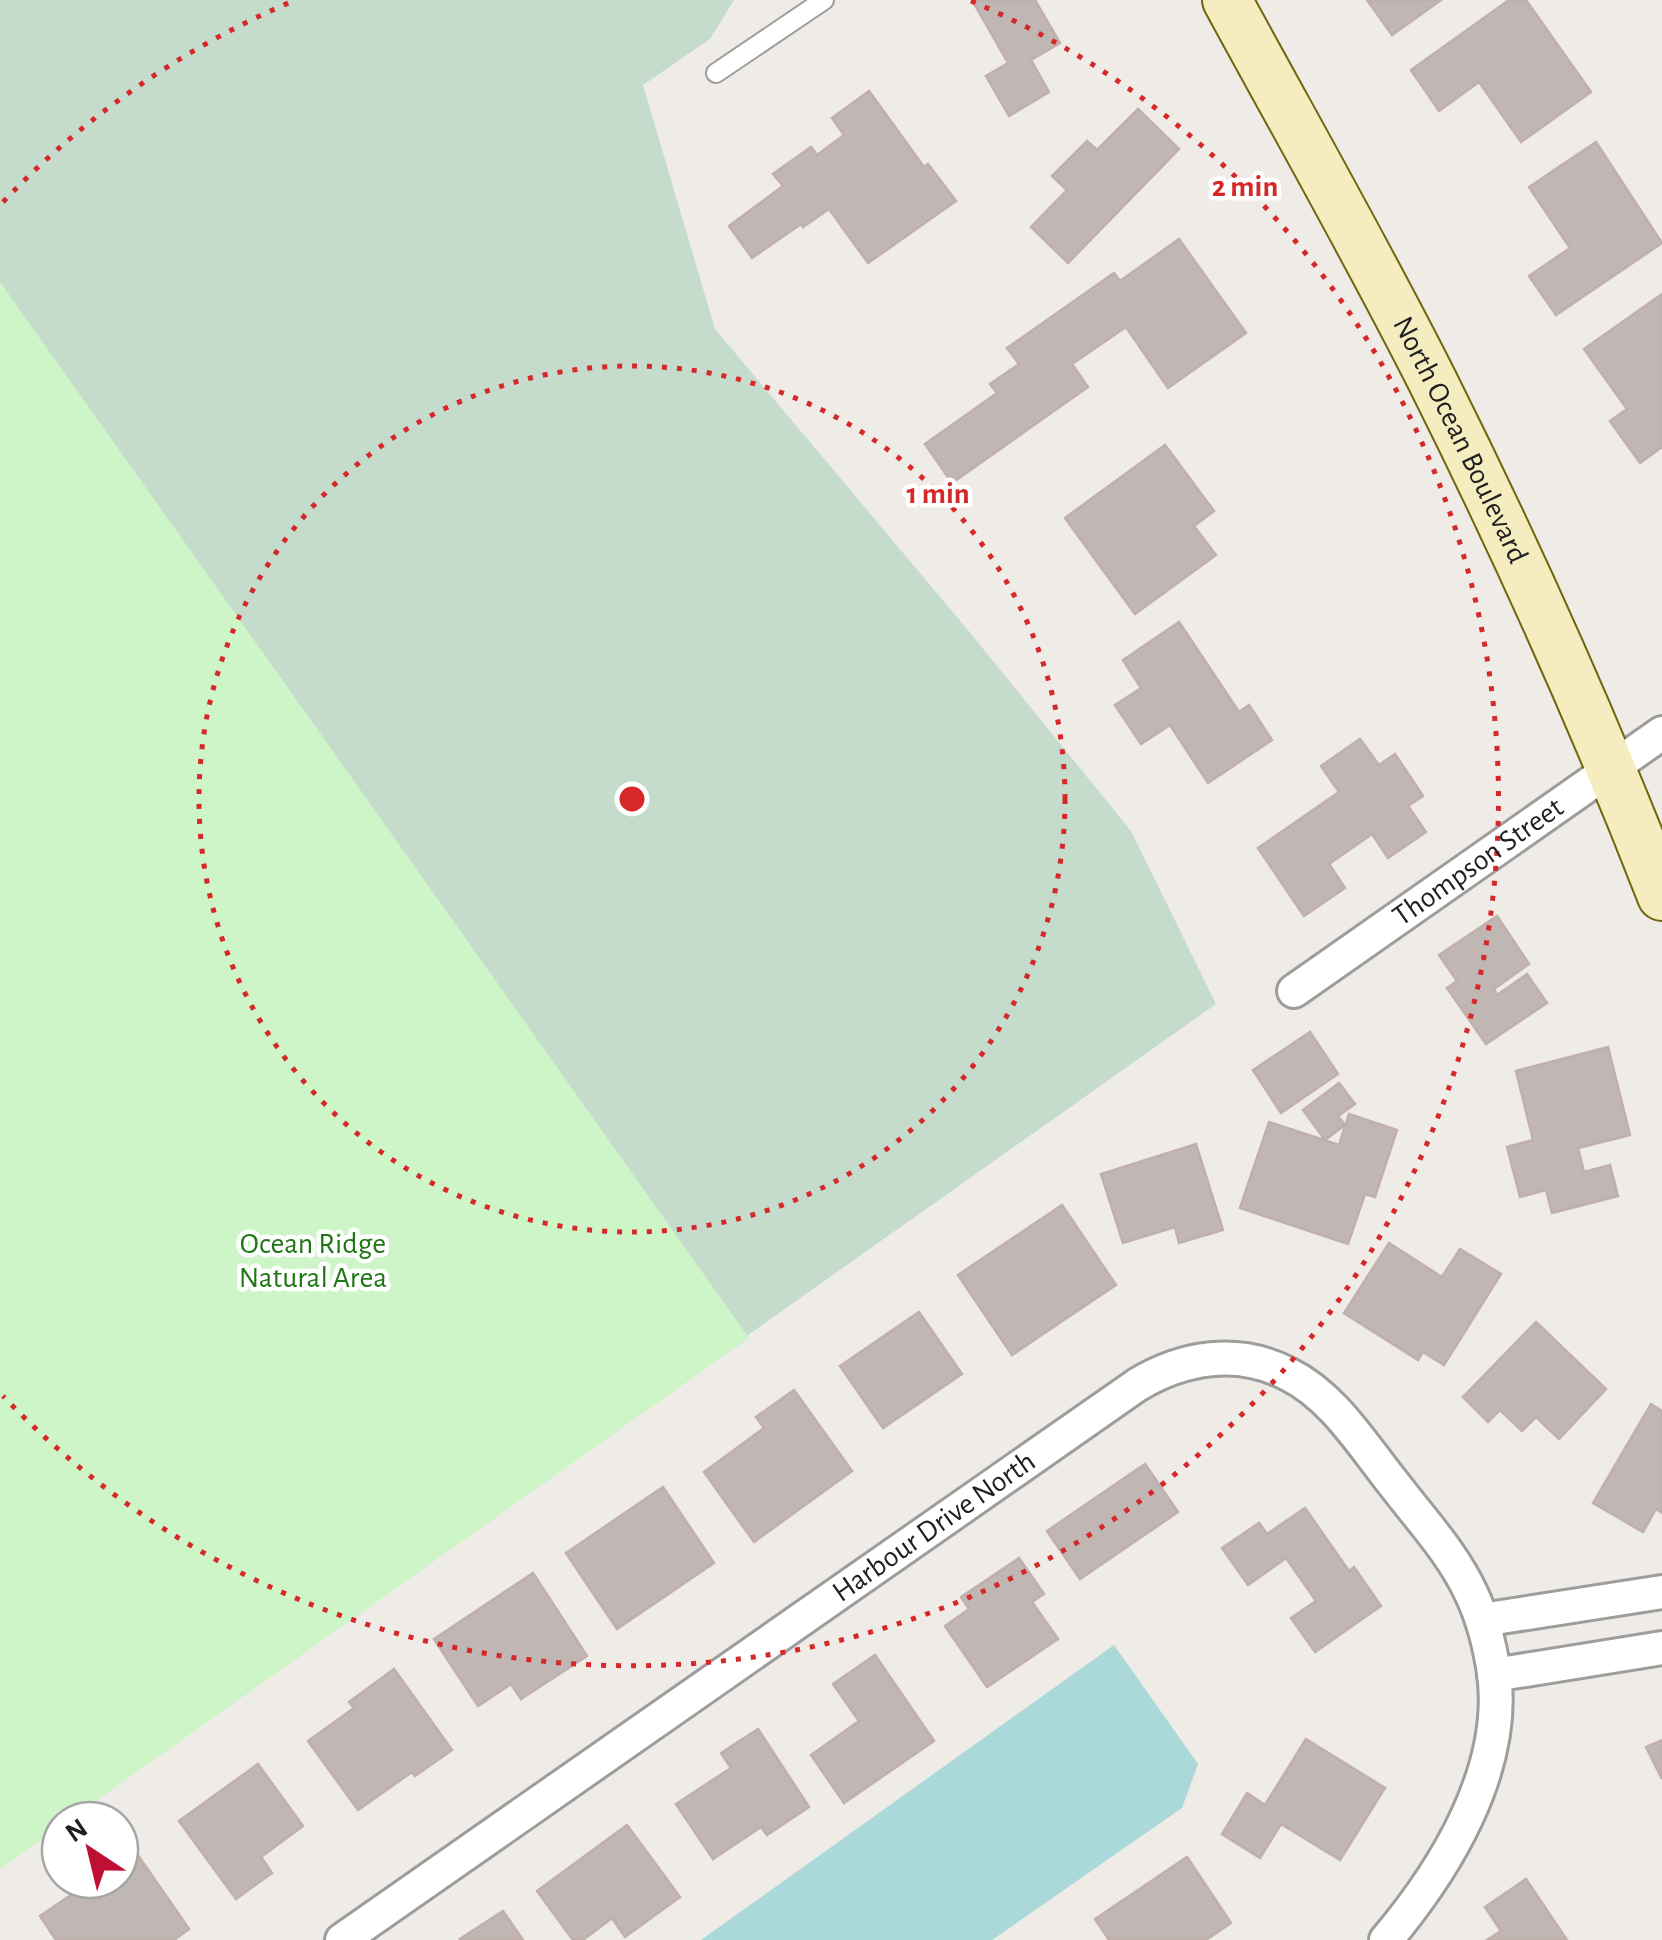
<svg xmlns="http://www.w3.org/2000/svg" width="1662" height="1940" font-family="'Alegreya Sans',sans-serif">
	<rect width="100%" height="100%" fill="#efebe7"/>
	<path fill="#c5dccd" d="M0,0H734L710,39L643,85L715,329L967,629L1131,831L1216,1004L0,1864Z"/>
	<path fill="#cef5c8" d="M0,282L749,1338L69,1820H60V1827L0,1869Z"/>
	<path fill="#abd8d9" d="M1114,1645L1198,1764L1182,1808L992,1940H701Z"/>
	<g fill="#c0b6b4" stroke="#c0afaa" stroke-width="2.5">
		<path d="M972,0H1035L1060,43L1031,60L1049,92L1009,116L986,76L1008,63Z"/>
		<path d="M1367,0H1441L1392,35Z"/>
		<path d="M1509,0H1526L1591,92L1521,142L1479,82L1439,111L1411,70Z"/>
		<path d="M869,91L924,167L928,164L956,201L868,263L829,209L803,227L801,224L752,258L729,226L783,186L773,174L811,147L817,155L844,135L832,118Z"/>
		<path d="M1138,109L1179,149L1068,263L1031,227L1067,190L1052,176L1087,141L1097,150Z"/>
		<path d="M1596,142L1662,243L1556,315L1529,276L1570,248L1529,187Z"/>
		<path d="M1179,239L1246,333L1168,388L1126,327L1072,364L1088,387L952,483L925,444L997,393L990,384L1019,364L1007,348L1114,273L1120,281Z"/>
		<path d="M1662,294V447L1640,463L1610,421L1627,409L1584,349Z"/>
		<path d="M1165,445L1214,511L1194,526L1216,555L1135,614L1065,518Z"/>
		<path d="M1179,622L1239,712L1249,705L1272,740L1208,783L1170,725L1141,744L1115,705L1141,688L1123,660Z"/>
		<path d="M1360,739L1379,765L1395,754L1423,796L1408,806L1426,832L1388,858L1372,834L1329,864L1345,888L1304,916L1258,848L1339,792L1321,766Z"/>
		<path d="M1497,916L1529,964L1494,989L1497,995L1527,974L1547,1003L1486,1044L1447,988L1457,981L1439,955Z"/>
		<path d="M1310,1032L1338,1074L1281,1113L1253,1070Z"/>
		<path d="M1608,1047L1630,1135L1578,1148L1584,1172L1610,1165L1618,1196L1552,1213L1546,1190L1520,1197L1507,1147L1533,1140L1516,1071Z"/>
		<path d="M1339,1083L1355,1104L1338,1116L1345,1125L1325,1140L1303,1110Z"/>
		<path d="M1349,1114L1397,1130L1375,1197L1365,1194L1348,1244L1240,1208L1269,1122L1339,1145Z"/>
		<path d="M1196,1144L1223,1230L1179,1243L1175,1227L1123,1243L1101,1174Z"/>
		<path d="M1062,1205L1116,1285L1012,1355L958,1275Z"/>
		<path d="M1389,1243L1442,1277L1460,1249L1501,1274L1444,1365L1423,1352L1418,1360L1344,1313Z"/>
		<path d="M919,1312L962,1374L883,1428L840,1366Z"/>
		<path d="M1536,1322L1606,1389L1559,1439L1536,1417L1522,1431L1500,1410L1488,1422L1463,1397Z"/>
		<path d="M794,1390L852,1471L754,1542L704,1472L764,1428L756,1417Z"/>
		<path d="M1651,1404L1662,1411V1513L1656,1509L1643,1532L1593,1503Z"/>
		<path d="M1145,1464L1178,1512L1080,1579L1047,1531Z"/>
		<path d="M663,1487L714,1563L617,1629L566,1553Z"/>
		<path d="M1305,1508L1349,1571L1354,1567L1381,1606L1315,1652L1291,1618L1316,1601L1286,1558L1248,1585L1222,1548L1259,1523L1267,1534Z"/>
		<path d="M1019,1558L1044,1594L1032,1602L1058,1639L987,1687L945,1626L969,1609L961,1597Z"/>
		<path d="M533,1573L587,1656L521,1699L511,1684L478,1706L434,1639Z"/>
		<path d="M875,1655L934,1741L844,1803L811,1755L859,1721L833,1684Z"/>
		<path d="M394,1669L452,1750L415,1776L412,1772L358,1810L308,1741L354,1708L349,1702Z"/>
		<path d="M758,1729L809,1807L767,1835L761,1827L713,1859L676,1804L731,1768L721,1753Z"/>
		<path d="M1306,1739L1385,1788L1340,1860L1281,1824L1260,1858L1222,1834L1247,1793L1265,1805Z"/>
		<path d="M1662,1740V1779L1646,1747Z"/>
		<path d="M258,1764L303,1826L261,1857L272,1873L236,1899L179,1821Z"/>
		<path d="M627,1825L680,1897L625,1937L612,1918L583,1940H573L537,1891Z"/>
		<path d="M135,1851L189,1929L174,1940H56L40,1916L93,1880H120V1862Z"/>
		<path d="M1187,1857L1231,1923L1206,1940H1109L1095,1919Z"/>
		<path d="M1526,1879L1567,1940H1487L1501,1931L1485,1907Z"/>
		<path d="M503,1911L523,1940H461L460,1939Z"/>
	</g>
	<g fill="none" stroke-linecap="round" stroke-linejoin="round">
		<g stroke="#9d9d9d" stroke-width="22">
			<path id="lane" d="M716,73L824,0"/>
		</g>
		<g stroke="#9d9d9d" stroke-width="38">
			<g id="street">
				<path id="s1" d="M1294,991L1662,733"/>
				<path d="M1482,1620L1662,1592"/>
				<path d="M1494,1675L1662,1648"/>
				<path id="s2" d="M342,1940L1137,1385C1183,1357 1238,1348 1288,1374C1335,1397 1365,1449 1397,1488C1423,1522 1453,1554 1471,1593C1483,1618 1490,1646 1494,1673C1507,1770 1445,1870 1386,1940"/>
			</g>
		</g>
		<g stroke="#6f660e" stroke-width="52">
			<g id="secondary">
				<path id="s3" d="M1227,0C1296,127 1368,253 1433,382C1517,550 1594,721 1662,896"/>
			</g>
		</g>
		<use href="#lane" stroke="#fff" stroke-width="18"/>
		<use href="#street" stroke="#fff" stroke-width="32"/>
		<use href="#secondary" stroke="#f5ecc0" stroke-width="48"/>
	</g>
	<g fill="none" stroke="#d62828" stroke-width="5" stroke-dasharray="5 10">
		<circle cx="632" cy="799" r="433"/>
		<path d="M3 202A867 867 0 0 1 293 1M971 1A867 867 0 1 1 3 1396"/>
	</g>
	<g text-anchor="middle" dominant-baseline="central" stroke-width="9" stroke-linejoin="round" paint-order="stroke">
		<g font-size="30" fill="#202020" stroke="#fff">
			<text stroke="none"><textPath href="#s3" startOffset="498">North Ocean Boulevard</textPath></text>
			<text stroke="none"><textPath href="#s1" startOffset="225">Thompson Street</textPath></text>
			<text stroke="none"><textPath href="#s2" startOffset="722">Harbour Drive North</textPath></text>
		</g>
		<g font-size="30" fill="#217615" stroke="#fff">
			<text x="313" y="1244">Ocean Ridge<tspan x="313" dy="34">Natural Area</tspan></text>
		</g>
	</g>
	<circle cx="632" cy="799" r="15" fill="#d62828" stroke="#fff" stroke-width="5"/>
	<g font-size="30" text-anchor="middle" font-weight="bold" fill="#d62828" stroke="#fff" stroke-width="9" stroke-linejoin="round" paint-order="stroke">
		<text x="1245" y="196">2 min</text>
		<text x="938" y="503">1 min</text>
	</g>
	<g transform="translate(90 1850) rotate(325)"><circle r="48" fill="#ffffff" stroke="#a6a6a6" stroke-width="2.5"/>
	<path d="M0-8L18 38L0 25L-18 38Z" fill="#bf1034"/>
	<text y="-15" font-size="28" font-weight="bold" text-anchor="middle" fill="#202020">N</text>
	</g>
</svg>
